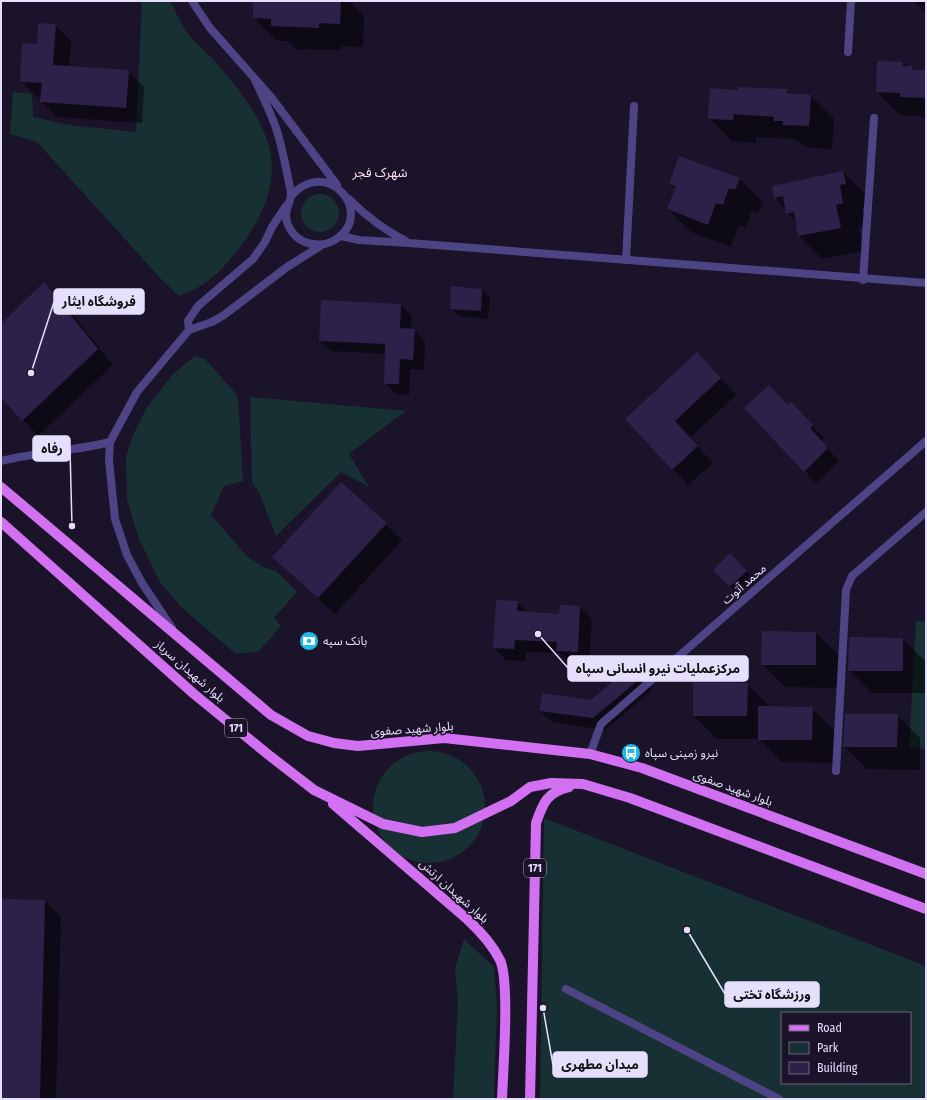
<svg xmlns="http://www.w3.org/2000/svg" width="927" height="1100" font-family="'Fira Sans Condensed','Noto Sans Arabic',sans-serif">
	<style>
		.green { fill: #173033; fill-rule: evenodd }
		.shadow { fill: #0007 }
		.building { fill: #2e2149 }
		.lines { fill: none; stroke-linecap: round; stroke-linejoin: round }
		.minor { stroke: #4e4384; stroke-width: 8 }
		.tertiary { stroke: #4e4384; stroke-width: 8 }
		.primary { stroke: #d270f2; stroke-width: 10 }
		.labels { text-anchor: middle; stroke-width: 3.5; stroke-linejoin: round; paint-order: stroke }
		.shield { fill: #1a1329; stroke: #a9a2bd; stroke-width: 1 }
		.shield-label { font-size: 11px; font-weight: bold; fill: #e6dffc }
		.street-label { font-size: 12px; fill: #e6dffc; stroke: #1a1329 }
		.poi-label { font-size: 12px; fill: #e6dffc; stroke: #1a1329; text-anchor: start }
		.neighbourhood-label { font-size: 13px; fill: #fce1ef; stroke: #1a1329 }
		.leader { fill: none; stroke: #e6dffc; stroke-width: 1.5 }
		.callout-dot { fill: #e6dffc; stroke: #1a1329; stroke-width: 1.5 }
		.callout { fill: #e6dffc; stroke: #e6dffc; stroke-width: 1.5 }
		.callout-label { font-size: 13px; text-anchor: middle; font-weight: bold; fill: #111 }
	</style>
	<rect width="100%" height="100%" fill="#1a1329"/>
	<!-- green -->
	<path class="green" d="M142,1H170C175,11 180,21 186,31C193,41 204,50 213,59C263,117 297,162 248,236C231,261 209,287 179,296L161,279L37,142L10,134L13,92L32,94L33,117L69,125L136,132Z
		M301 213a19 19 0 1 1 38 0a19 19 0 1 1-38 0Z
		M195,356L205,359L238,396L243,481L224,486L211,515L247,556L263,567L276,571L297,592L274,618L281,626L259,651L236,654L181,607L160,582L139,539L127,500L126,457L133,435L147,407L173,374Z
		M250,397L406,411L349,454L369,487L341,472L276,536L259,492L252,483Z
		M916,621H926V749L909,748Z
		M373 807a56 56 0 1 1 112 0a56 56 0 1 1-112 0Z
		M544,818L926,966V1099H540ZM782,1013H910V1083H782Z
		M464,939L494,967L497,1005L494,1099H453L458,1002L455,969Z"/>
	<!-- shadow -->
	<path class="shadow" d="M254,1H349L364,16L363,47L342,46L341,50L295,49L288,41H277L254,18Z
		M914,1H926V13Z
		M55,25L71,41L69,67L128,71L144,87L142,123L57,117L41,101L42,98L37,97L21,81L37,45Z
		M903,63L916,71H926V120L920,116L900,115L877,92Z
		M787,90L791,95L811,96L834,119L832,149L807,147L794,139L756,137V143L732,141L709,118L739,91Z
		M843,172L866,195L868,207L862,208L866,226L859,227L863,251L822,259L799,236L797,223L775,197Z
		M740,179L763,202L758,213L752,210L746,228L739,225L731,247L691,232L668,209L676,190L670,184Z
		M44,284L60,299L113,365L38,436L1,395V325Z
		M452,288L482,290L490,298L488,319L459,316L451,309Z
		M401,305L412,316L411,330H414L425,341L424,370L410,369L409,395L396,394L385,383L386,354L331,351L320,341Z
		M713,369L736,395L690,438L713,463L688,485L626,419Z
		M791,404L824,438L821,441L839,461L816,483L805,471L788,406Z
		M342,483L402,540L335,614L289,572Z
		M738,562L754,579L738,594L714,570Z
		M517,602L528,613L560,615L580,607L592,619L589,664L569,663L560,653L526,652V661L506,660L494,648Z
		M816,633L839,656L838,688L785,687L762,664Z
		M903,639L926,662L925,693H872L849,670Z
		M631,667L652,690L605,730L552,722L540,711L592,701Z
		M747,684L771,708H812L835,731V763L782,762L758,739H717L694,716Z
		M897,715L920,738V770L867,769L844,746Z
		M1,900L45,901L61,917L56,1099H1Z"/>
	<!-- building -->
	<path class="building" d="M253,1H341L340,24L319,23V28L271,26V19L253,18Z
		M38,23L56,24L53,65L129,70L126,108L40,102L42,83L20,82L22,43L37,44Z
		M877,61L903,62V66H912V70H926V98L900,97V93L876,92Z
		M738,87L788,89L787,93L811,95L809,126L783,125V121H774V117L734,114L733,120L708,119L710,88L738,90Z
		M679,156L740,178L735,190L729,188L723,205L716,203L708,225L667,209L676,186L669,184Z
		M843,171L846,184L840,185L843,203L836,205L841,228L798,236L794,212L786,214L783,196L774,198L772,186Z
		M44,282L98,349L22,421L1,397V324Z
		M451,286L482,289L481,311L450,309Z
		M321,300L401,304L400,328L415,329L413,360L400,359L399,384H384L385,344L319,341Z
		M697,352L721,378L675,421L698,446L672,470L625,419Z
		M769,385L788,405L791,402L813,425L810,428L828,448L804,472L744,408Z
		M341,482L387,523L318,598L272,557Z
		M730,553L747,571L729,587L713,570Z
		M496,600L518,601L517,611L559,614L560,605L580,606L578,652L556,651L557,642L515,640L514,649L493,648Z
		M762,631L816,632V665H761Z
		M849,637L903,638V671H848Z
		M631,666L641,678L593,718L539,711L542,693L591,700Z
		M693,682L748,683L747,716H693Z
		M758,706L813,707L812,740H758Z
		M845,714H898L897,747H843Z
		M1,899L45,900L40,1099H1Z"/>
	<g class="lines">
		<!-- minor -->
		<path class="minor" d="M848,52L851,1
			M626,260L634,106
			M863,280L874,118
			M836,771L846,590L852,576L926,512
			M566,989L779,1099"/>
		<!-- tertiary -->
		<path class="tertiary" d="M192,1L210,28L271,97L337,185
			M254,78C262,95 271,113 277,131C283,151 287,172 291,193C292,202 282,210 288,225C297,246 323,250 339,237C373,211 327,156 291,196
			M349,199C366,216 384,230 406,241
			M341,236L359,240L409,243L926,283
			M189,330L188,321L198,306L253,259L265,242L272,227L286,206
			M1,461C37,452 74,451 110,442
			M172,628L142,583L127,555L115,519L109,460L110,442L137,392L189,330L212,322L224,315L287,267L322,245
			M590,754L601,724L926,441"/>
		<!-- primary -->
		<path class="primary" d="M1,487L271,715L308,736L334,743L358,746L444,738L590,754L642,768L926,874
			M1,522L194,694L270,756L314,790L383,824L422,832L455,828L511,801L530,787L551,783L583,784L630,798L926,909
			M333,804L467,919C480,931 492,944 500,960C510,981 503,1071 502,1099
			M530,1099L536,823C543,803 547,792 569,787"/>
	</g>
	<!-- icons -->
	<defs>
		<g id="bank-disc" transform="scale(1)"><circle r="9.5" fill="#1dbbea" stroke="#1a1329"/><path d="M-6-4H6V4H-6ZM0-2.3a2.3 2.3 0 1 0 0 4.6a2.3 2.3 0 1 0 0-4.6Z" fill="#fff"/></g>
		<g id="bus-disc" transform="scale(1)"><circle r="9.5" fill="#1dbbea" stroke="#1a1329"/><path d="M-5-6H5V4H4V6H2V4H-2V6H-4V4H-5ZM-3.5-4V0h7V-4ZM-3.5 1.2v1.5H-2V1.2ZM2 1.2v1.5H3.5V1.2Z" fill="#fff"/></g>
	</defs>
	<g fill-rule="evenodd">
		<use href="#bank-disc" x="309" y="641"/>
		<use href="#bus-disc" x="631" y="753"/>
	</g>
	<g class="labels">
		<!-- shield labels -->
		<g class="shield">
			<rect x="225" y="719" width="22" height="18" rx="3"/>
			<rect x="524" y="859" width="22" height="18" rx="3"/>
		</g>
		<g class="shield-label">
			<text x="236" y="732">171</text>
			<text x="535" y="872">171</text>
		</g>
		<!-- street labels -->
		<g class="street-label">
			<text transform="translate(744 584) rotate(-41)" y="4">محمد آتوت</text>
			<text transform="translate(190 671) rotate(41)" y="4">بلوار شهیدان سرباز</text>
			<text transform="translate(412 729) rotate(-4)" y="4">بلوار شهید صفوی</text>
			<text transform="translate(733 788) rotate(20)" y="4">بلوار شهید صفوی</text>
			<text transform="translate(454 891) rotate(42)" y="4">بلوار شهیدان ارتش</text>
		</g>
		<!-- poi labels -->
		<g class="poi-label">
			<text x="323" y="645">بانک سپه</text>
			<text x="645" y="757">نیرو زمینی سپاه</text>
		</g>
		<!-- neighbourhood labels -->
		<g class="neighbourhood-label">
			<text x="380" y="177">شهرک فجر</text>
		</g>
	</g>
	<!-- callouts -->
	<path class="leader" d="M31 373L54 302M72 526L70 449M538 634L568 668M687 930L725 994M543 1008L553 1065"/>
	<g class="callout-dot">
		<circle cx="31" cy="373" r="4"/>
		<circle cx="72" cy="526" r="4"/>
		<circle cx="538" cy="634" r="4"/>
		<circle cx="687" cy="930" r="4"/>
		<circle cx="543" cy="1008" r="4"/>
	</g>
	<g class="callout">
		<rect x="54" y="289" width="90" height="25" rx="4"/>
		<rect x="33" y="436" width="37" height="25" rx="4"/>
		<rect x="568" y="656" width="180" height="25" rx="4"/>
		<rect x="725" y="982" width="94" height="25" rx="4"/>
		<rect x="553" y="1052" width="94" height="25" rx="4"/>
	</g>
	<g class="callout-label">
		<text x="99" y="306">فروشگاه ایثار</text>
		<text x="52" y="453">رفاه</text>
		<text x="658" y="673">مرکزعملیات نیرو انسانی سپاه</text>
		<text x="772" y="999">ورزشگاه تختی</text>
		<text x="600" y="1069">میدان مطهری</text>
	</g>
	<!-- border -->
	<rect width="927" height="1100" fill="none" stroke="#e6dffc" stroke-width="4"/>
	<!-- legend -->
	<rect x="781" y="1012" width="130" height="72" fill="#1a1329" stroke="#6c657d"/>
	<rect x="789" y="1025" width="20" height="6" fill="#d270f2" stroke="#6c657d"/>
	<text x="817" y="1032" font-size="12" fill="#e6dffc">Road</text>
	<rect x="789" y="1042" width="20" height="12" fill="#173033" stroke="#6c657d"/>
	<text x="817" y="1052" font-size="12" fill="#e6dffc">Park</text>
	<rect x="789" y="1062" width="20" height="12" fill="#2e2149" stroke="#6c657d"/>
	<text x="817" y="1072" font-size="12" fill="#e6dffc">Building</text>
</svg>
